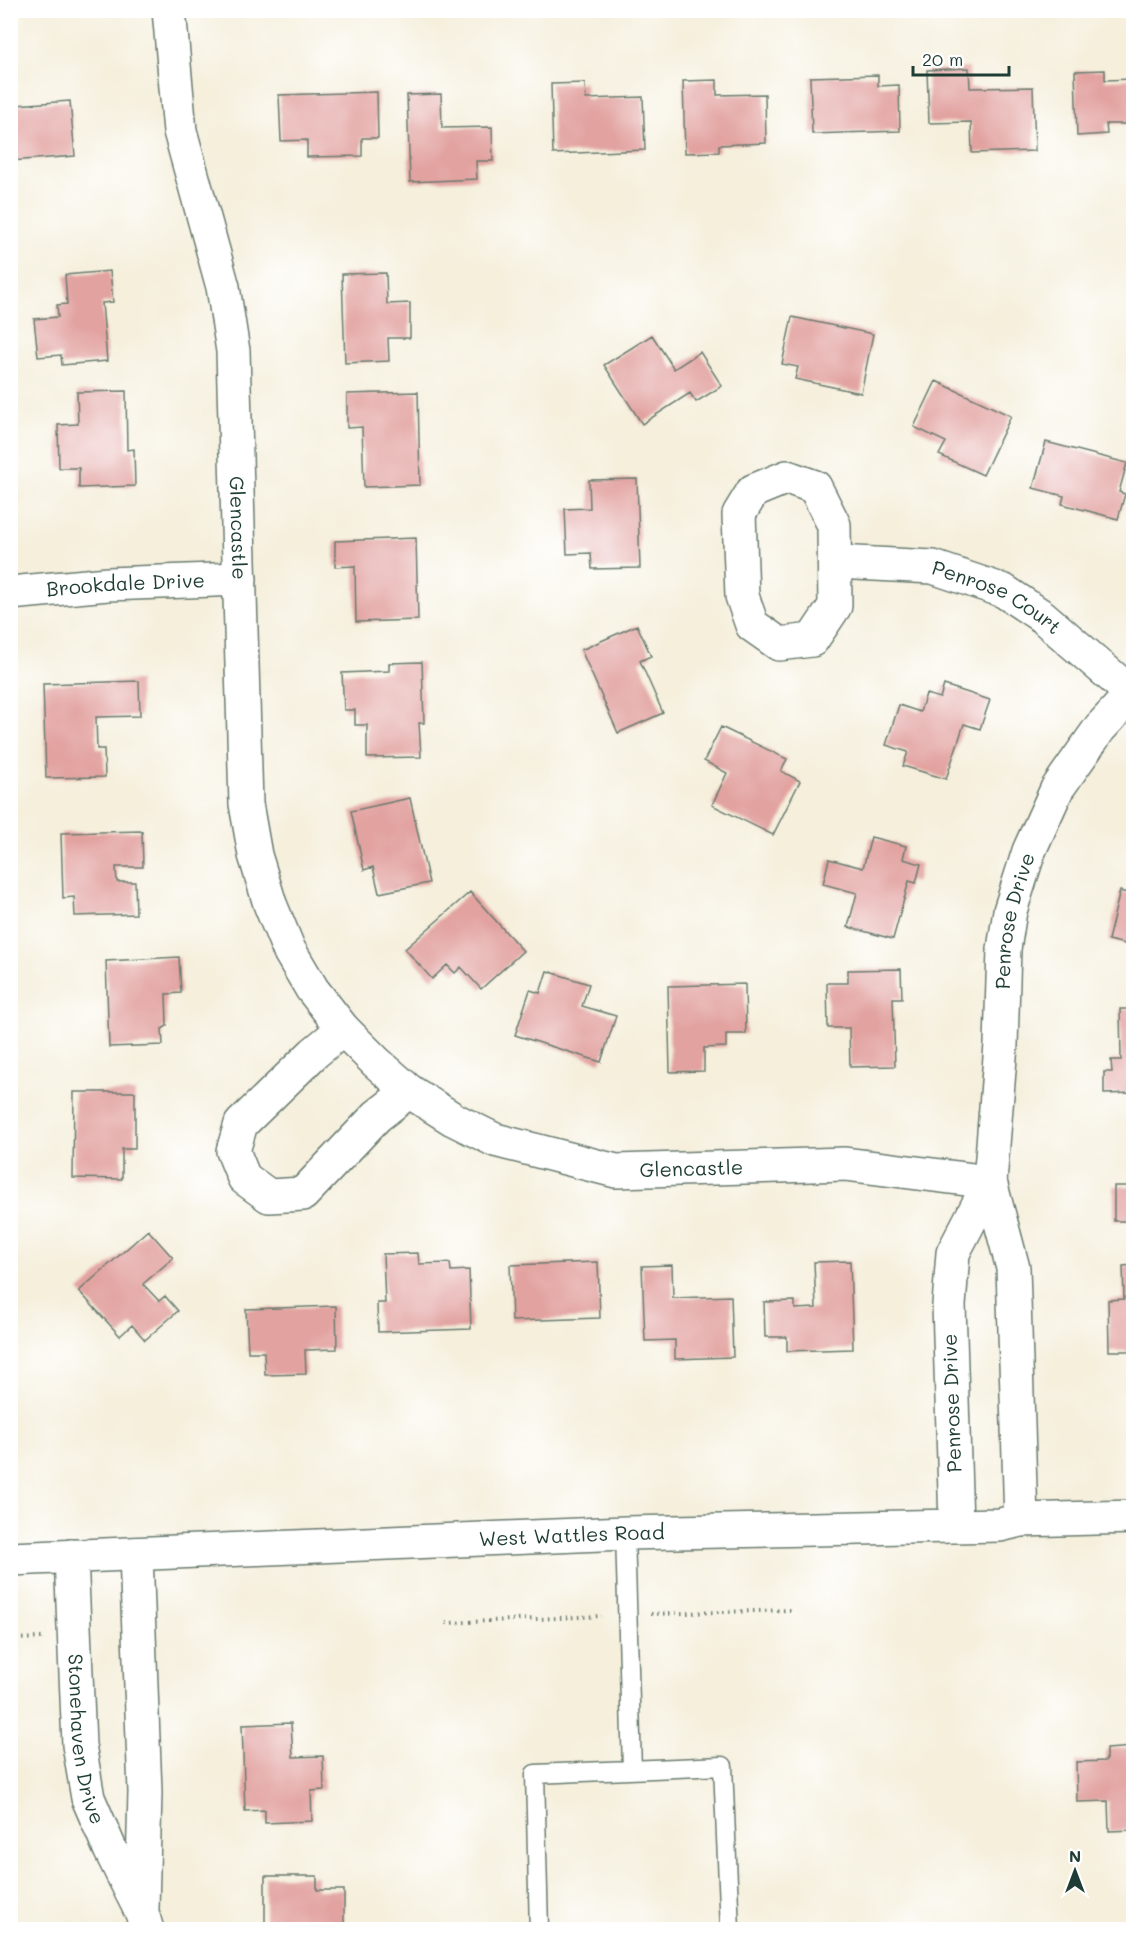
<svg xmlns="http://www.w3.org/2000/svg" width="1144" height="1940" font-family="Mali,sans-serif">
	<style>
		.building { fill: #e2a3a0 }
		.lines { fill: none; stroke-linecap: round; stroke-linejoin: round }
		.service-casing { stroke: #6a7b6f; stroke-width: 21 }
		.minor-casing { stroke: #6a7b6f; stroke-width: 36 }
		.tertiary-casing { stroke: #6a7b6f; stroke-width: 36 }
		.path { stroke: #6a7b6f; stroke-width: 4; stroke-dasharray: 1.5 4.5; stroke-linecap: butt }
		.service { stroke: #fff; stroke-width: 18 }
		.minor { stroke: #fff; stroke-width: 33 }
		.tertiary { stroke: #fff; stroke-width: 33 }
		.labels { text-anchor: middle; stroke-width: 4.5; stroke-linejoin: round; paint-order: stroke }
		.street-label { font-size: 20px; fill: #1f3d34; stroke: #fff }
	</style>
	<rect width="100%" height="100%" fill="#fff"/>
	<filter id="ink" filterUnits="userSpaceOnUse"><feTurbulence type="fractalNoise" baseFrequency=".0167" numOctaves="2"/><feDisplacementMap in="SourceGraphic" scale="12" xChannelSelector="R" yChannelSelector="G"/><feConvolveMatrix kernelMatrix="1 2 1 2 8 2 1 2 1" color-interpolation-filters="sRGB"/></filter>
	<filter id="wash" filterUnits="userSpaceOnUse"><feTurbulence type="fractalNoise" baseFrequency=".008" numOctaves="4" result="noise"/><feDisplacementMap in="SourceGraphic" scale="24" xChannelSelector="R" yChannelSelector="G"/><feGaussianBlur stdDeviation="1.35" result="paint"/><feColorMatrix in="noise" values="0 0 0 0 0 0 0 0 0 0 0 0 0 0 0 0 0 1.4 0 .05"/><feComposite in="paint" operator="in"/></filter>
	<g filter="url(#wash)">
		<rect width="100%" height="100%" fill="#f5efdc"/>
		<g id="blocks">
			<!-- building -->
			<path class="building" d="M969,68L970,88L1033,87L1035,151L972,153L971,122L929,123L927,70Z
				M1105,70V80L1134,79V124H1106L1107,134L1077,136L1075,71Z
				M878,75V86L899,85L900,131L812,134L810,77Z
				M717,80V95L765,94L766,143L719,145V152L685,153L683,81Z
				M585,83L586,99L643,97L645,150L553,154L551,84Z
				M377,92L378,138H362V156L307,157V140L281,141L279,95Z
				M441,94L442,128L492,127L493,161H476L477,179L410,182L407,95Z
				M70,101L75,156L10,161V115H17L16,105Z
				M110,271L113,302L102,303L107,361L62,365L61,355L38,357L34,319L58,317L57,305L67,304L65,275Z
				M386,273L387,304L410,303V338H388L389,361L345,363L342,274Z
				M792,317L873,334L861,393L795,379L798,367L782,364Z
				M652,335L674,369L700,352L722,386L696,402L690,393L642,424L604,365Z
				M936,381L1011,416L983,475L939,455L946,442L914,427Z
				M126,391L127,450L134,449L135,486L79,488V468H59L58,425L78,424L77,392Z
				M418,392L420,485L364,487L362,427L347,428V394Z
				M1046,442L1127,463L1119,492L1125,494L1118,519L1062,504L1064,496L1033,488Z
				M637,479L640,568L592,569L591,553L567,554L565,509L590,508L589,480Z
				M416,538L418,620L356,622L355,566L335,567V541Z
				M637,625L651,656L640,661L663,713L618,733L581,650Z
				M422,662L424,723H419L421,757L367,758V725H355V710H344L342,673L389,671V663Z
				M139,681L140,716L96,717L97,749H104L105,777L46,778L43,684Z
				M944,685L990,700L980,729L964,724L946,779L903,766L908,752L886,745L899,705L920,712L926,694L940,698Z
				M721,727L787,759L781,771L800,781L773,835L712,805L727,773L704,761Z
				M410,798L429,883L379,893L373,867L364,870L351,811Z
				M142,831L143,867H116L117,882H135L136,914L75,916L74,897L63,898L61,833Z
				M871,837L906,846L903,859L921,864L916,883L909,881L893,939L848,927L857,893L823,884L829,859L863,868Z
				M1120,891L1134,895V946L1108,940Z
				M470,892L523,951L481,989L461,967L455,973L447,965L432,979L405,949Z
				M179,957L181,993L166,994L167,1026L162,1029L163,1045L109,1047L106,961Z
				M901,969L902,998H893L895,1066L850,1067L849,1028H828L827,983H848V970Z
				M547,971L589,984L582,1006L616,1016L601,1062L515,1035L530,990L540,993Z
				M745,984L746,1034H726V1047L704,1048V1071L670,1072L668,986Z
				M1120,1009H1134V1093L1104,1094V1072H1112L1111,1060H1121Z
				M74,1092H135V1149H122V1179L73,1178Z
				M1114,1186H1134V1221H1114Z
				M148,1230L173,1258L143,1284L159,1301L165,1296L178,1311L145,1340L132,1325L120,1336L79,1291Z
				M418,1253L419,1264L450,1263L451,1271L469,1270L471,1329L378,1332L377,1303H385L383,1254Z
				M850,1261L853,1349L787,1351V1337H765L764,1302L795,1301V1309L816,1308L814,1262Z
				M598,1262L600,1318L512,1321L510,1265Z
				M672,1265L673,1298L731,1296L733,1357L675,1359V1340L645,1341L642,1266Z
				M1134,1265V1351H1109L1108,1300L1124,1299L1123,1266Z
				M336,1306L337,1349L305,1350L306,1374L265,1375L264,1352H248L246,1309Z
				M291,1723L293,1757L323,1756L324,1790L311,1791L312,1821L265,1823V1810L245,1811L242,1725Z
				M1134,1747V1830L1109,1831L1108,1801L1077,1802L1076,1762L1106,1761V1749Z
				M265,1876H317V1890H344V1930H265Z"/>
		</g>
	</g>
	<g filter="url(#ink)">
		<use href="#blocks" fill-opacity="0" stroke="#6a7b6f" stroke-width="1.5"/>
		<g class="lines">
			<!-- service casing -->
			<g class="service-casing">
				<path id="service" d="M625,1533L632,1770
					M539,1930L535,1774L723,1766L730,1930"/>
			</g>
			<!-- minor casing -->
			<g class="minor-casing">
				<g id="minor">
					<path id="s1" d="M169,10L180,131L223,287L233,351L246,804L255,855L270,904L289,950L312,989L343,1029L376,1062L409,1091L453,1119L495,1140L616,1171L845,1164L990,1182"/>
					<path d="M787,477L815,487L834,525L835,606L812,640L779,644L752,625L742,596L739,514L753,491Z"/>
					<path id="s2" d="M836,562L933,567L1004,591L1043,617L1131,693"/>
					<path id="s3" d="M10,593L108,584L240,579"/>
					<path d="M343,1029L314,1053L241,1124L233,1151L244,1178L269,1196L303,1194L377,1116L409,1091"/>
					<path id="s4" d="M1021,1520L1013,1268L990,1182L1001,1045L1004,949L1010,911L1029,851L1057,789L1100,728L1134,691"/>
					<path d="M956,1524L949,1305L953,1253L990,1182"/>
					<path d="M136,1554L145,1792L142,1908"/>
					<path id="s5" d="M71,1556L79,1745L88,1798L110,1849L142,1913L147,1930"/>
				</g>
			</g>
			<!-- tertiary casing -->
			<g class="tertiary-casing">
				<g id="tertiary">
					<path id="s6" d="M10,1559L625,1533L1000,1525L1021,1520L1134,1517"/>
				</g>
			</g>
			<!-- path -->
			<path class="path" d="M651,1614L791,1610
				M446,1623L602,1616
				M10,1639L43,1638"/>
			<!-- service -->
			<use href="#service" class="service"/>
			<!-- minor -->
			<use href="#minor" class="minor"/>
			<!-- tertiary -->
			<use href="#tertiary" class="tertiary"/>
		</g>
	</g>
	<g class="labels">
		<!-- street labels -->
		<g class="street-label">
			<text dy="7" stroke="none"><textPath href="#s1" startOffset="525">Glencastle</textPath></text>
			<text dy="7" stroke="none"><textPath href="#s3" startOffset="116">Brookdale Drive</textPath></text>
			<text dy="7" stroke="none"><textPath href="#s2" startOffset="168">Penrose Court</textPath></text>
			<text dy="7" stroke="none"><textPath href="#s4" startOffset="604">Penrose Drive</textPath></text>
			<text dy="7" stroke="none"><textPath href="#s1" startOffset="1440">Glencastle</textPath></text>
			<text transform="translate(952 1403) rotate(-92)" y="7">Penrose Drive</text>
			<text dy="7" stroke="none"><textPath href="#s6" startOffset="562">West Wattles Road</textPath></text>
			<text dy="7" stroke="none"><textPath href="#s5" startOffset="184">Stonehaven Drive</textPath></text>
		</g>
	</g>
	<!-- margin -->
	<rect width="1144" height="1940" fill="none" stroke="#fff" stroke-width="36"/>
	<!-- north arrow -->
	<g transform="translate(1075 1871)" stroke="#ffffff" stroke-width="4.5" paint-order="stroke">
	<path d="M0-4.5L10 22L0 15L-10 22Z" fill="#1f3d34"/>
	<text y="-9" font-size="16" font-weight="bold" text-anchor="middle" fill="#1f3d34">N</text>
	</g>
	<!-- scale -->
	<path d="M913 66v9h96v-9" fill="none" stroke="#1f3d34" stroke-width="3"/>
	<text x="922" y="66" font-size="18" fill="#1f3d34" stroke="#ffffff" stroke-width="4.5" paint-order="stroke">20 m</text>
</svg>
